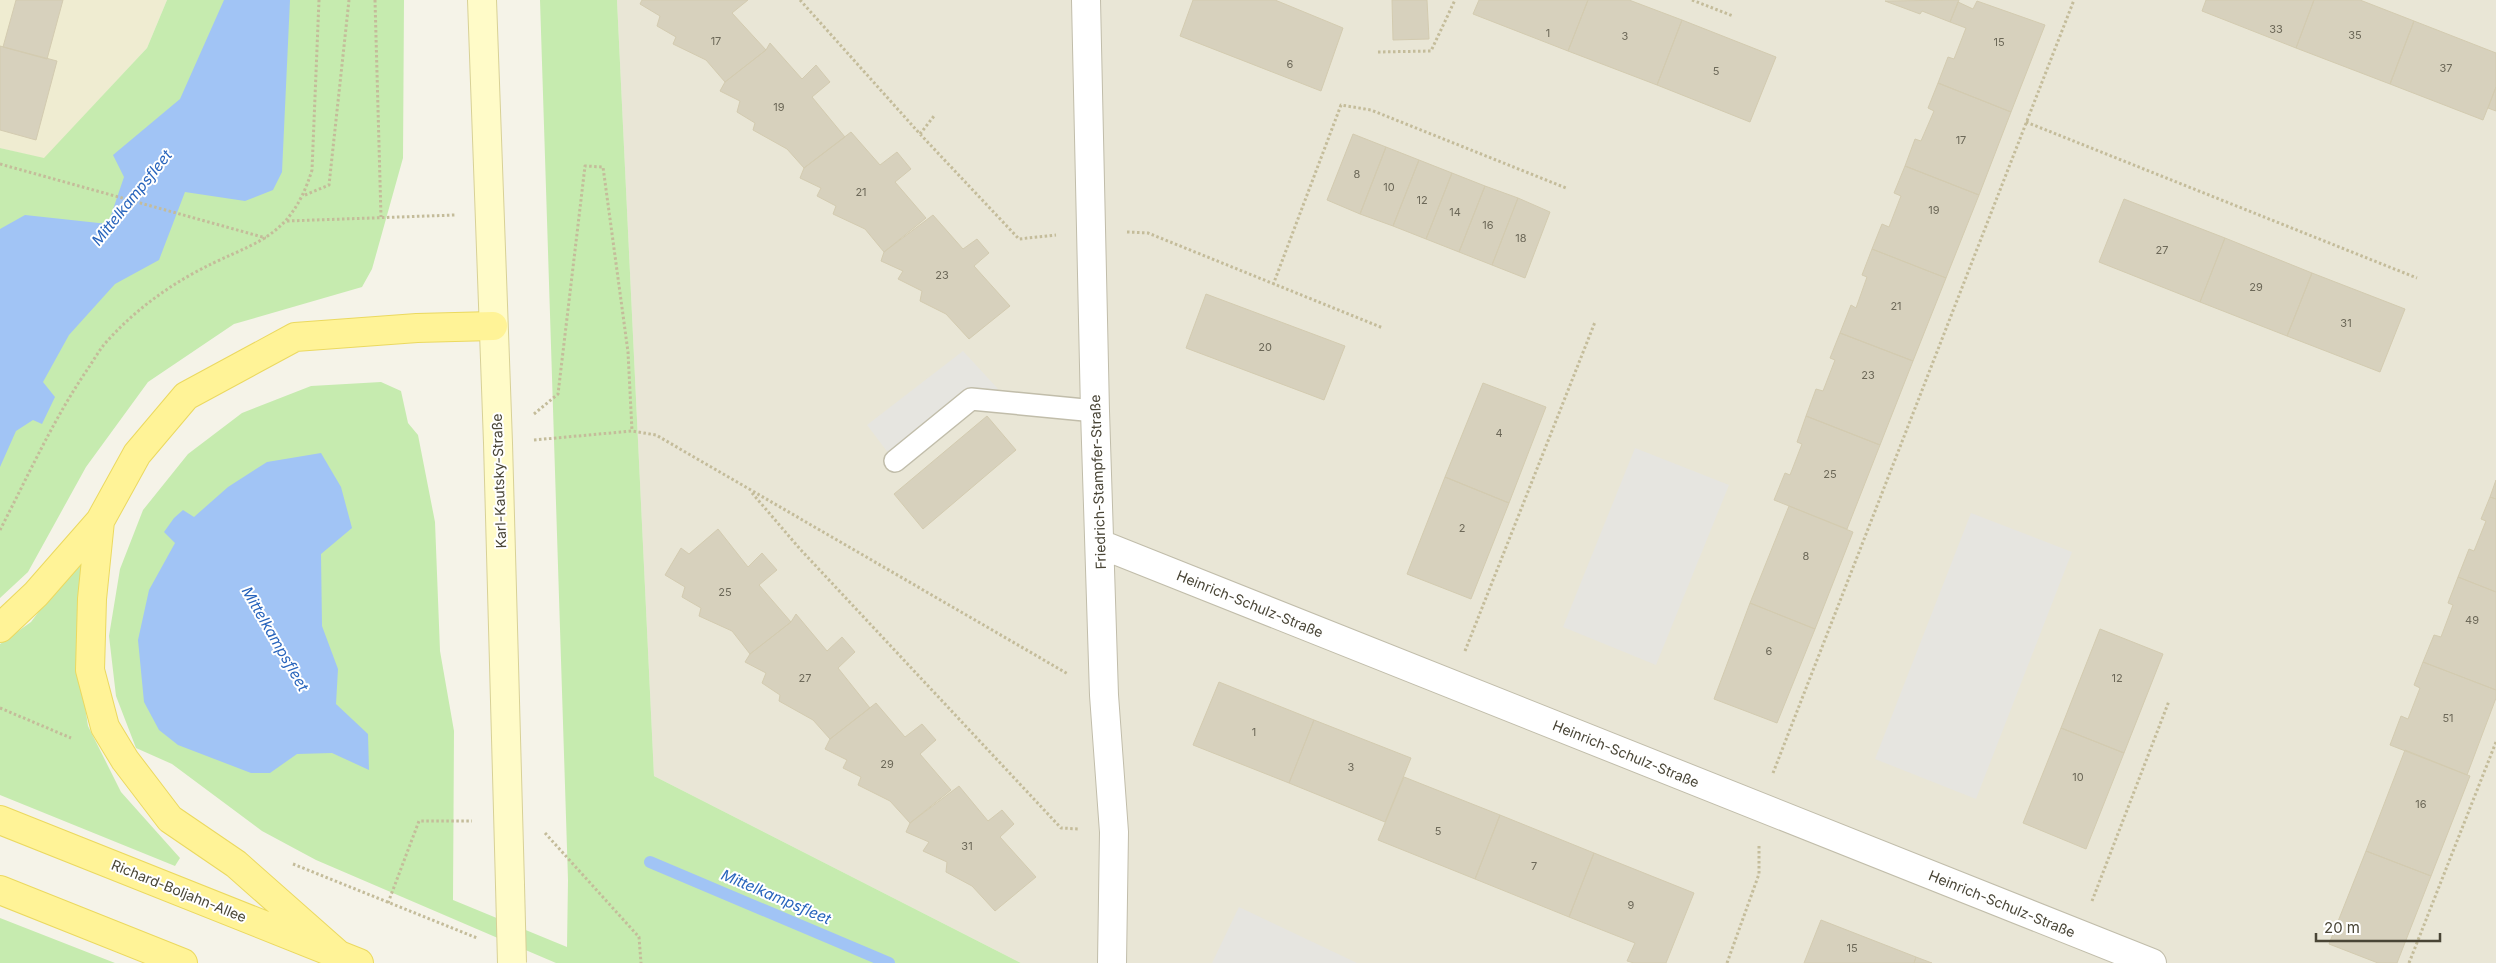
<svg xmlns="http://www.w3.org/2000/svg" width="2496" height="963" font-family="Inter,sans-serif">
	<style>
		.residential { fill: #e9e6d6 }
		.education { fill: #efecd1 }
		.green { fill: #c6ebaf }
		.parking { fill: #e6e5e0 }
		.water { fill: #a1c4f5 }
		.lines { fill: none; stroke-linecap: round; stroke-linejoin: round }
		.stream { stroke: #a1c4f5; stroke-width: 12 }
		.building { fill: #d7d1bd; stroke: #d3cbb0 }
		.lane-casing { stroke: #c1bdaa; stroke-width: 24 }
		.street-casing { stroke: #c1bdaa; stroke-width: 30 }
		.secondary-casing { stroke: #d8d196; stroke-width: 30 }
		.primary-casing { stroke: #ebd960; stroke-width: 30 }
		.path { stroke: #c4bc9a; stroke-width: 3; stroke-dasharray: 2.5 2.5; stroke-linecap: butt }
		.lane { stroke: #fff; stroke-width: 21 }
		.street { stroke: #fff; stroke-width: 28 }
		.secondary { stroke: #fffbc8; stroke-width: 28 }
		.primary { stroke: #fff397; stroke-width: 28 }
		.secondary-bridge-casing { stroke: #d8d196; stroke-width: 30; stroke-linecap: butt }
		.secondary-bridge { stroke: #fffbc8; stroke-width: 28 }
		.labels { text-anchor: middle; stroke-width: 4; stroke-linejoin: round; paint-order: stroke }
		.number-label { font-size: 11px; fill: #6c6858 }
		.street-label { font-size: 14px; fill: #494536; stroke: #fff }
		.water-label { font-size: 15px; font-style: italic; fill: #2864bc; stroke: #fff }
	</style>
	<rect width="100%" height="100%" fill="#f5f3e8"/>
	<!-- residential -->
	<path class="residential" d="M617,0H2496V963H1021L654,776Z"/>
	<!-- education -->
	<path class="education" d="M0,0H167L147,48L44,159L0,148Z"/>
	<!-- green -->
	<path class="green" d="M167,0H404L403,158L372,269L362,287L234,324L148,382L86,467L28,572L0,598V148L44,158L147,48Z
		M540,0H617L654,776L1021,963H556L316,860L262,831L172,764L136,748L116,696L109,636L120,569L143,510L188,454L242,413L311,386L381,382L401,391L408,423L418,435L435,522L440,651L454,731L453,900L567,947L568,880Z
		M78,559L87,562L78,661L88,726L121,792L180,858L175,866L0,795V644L31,622Z
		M0,918L115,963H0Z"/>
	<!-- parking -->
	<path class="parking" d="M963,351L998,389L902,471L867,425Z
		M1635,448L1729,485L1656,665L1563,627Z
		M1971,513L2072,552L1976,799L1875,759Z
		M1239,907L1357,963H1212Z"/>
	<!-- water -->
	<path class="water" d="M224,0H290L282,172L273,190L245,201L185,192L159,260L115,284L69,335L43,382L55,397L42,424L33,420L16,431L0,467V229L25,215L108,224L124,177L113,155L180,99Z
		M321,453L341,487L352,528L321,554L322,626L338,669L336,704L368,734L369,770L332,753L297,754L270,773H251L178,745L159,730L144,702L138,640L149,590L175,543L164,532L174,518L183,510L194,517L228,487L267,462Z"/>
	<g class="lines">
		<!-- stream -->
		<path class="stream" d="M650,862L889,963"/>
	</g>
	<!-- building -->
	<path class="building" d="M16,0H63L47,59L3,47Z
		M642,0H748L732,13L766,50L725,82L706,60L673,44L676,37L657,26L660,16L640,4Z
		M1193,0H1275L1343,28L1321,91L1180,36Z
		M1392,0H1427L1429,39L1393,40Z
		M1479,0H1588L1568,51L1473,14Z
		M1588,0H1629L1682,20L1657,85L1568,51Z
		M1959,0L1950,22L1922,11L1920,14L1885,1Z
		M2206,0H2314L2296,48L2202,11Z
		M2314,0H2360L2414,21L2390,84L2296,48Z
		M1977,1L2045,25L2011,112L1938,83L1948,57L1954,59L1966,28L1950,22L1958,2L1973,9Z
		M1682,20L1776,57L1750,122L1657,85Z
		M2414,21L2496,53V87L2483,120L2390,84Z
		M770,43L802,79L816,65L830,82L812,97L845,137L804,168L787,149L753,130L755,123L737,112L740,101L720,91L725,82L766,50Z
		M0,46L57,61L36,140L0,130Z
		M1938,83L2011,112L1979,195L1905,166L1915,139L1921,141L1934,111L1928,108Z
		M2496,87V111L2488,108Z
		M851,132L880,165L897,152L911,169L895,182L926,218L884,252L865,229L833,214L836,206L817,196L821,188L800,178L804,168Z
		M1353,134L1386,147L1360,214L1327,200Z
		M1386,147L1419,160L1393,226L1360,214Z
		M1419,160L1452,173L1426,239L1393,226Z
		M1905,166L1979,195L1946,278L1872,249L1882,224L1889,227L1901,196L1894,193Z
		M1452,173L1485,186L1459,252L1426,239Z
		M1485,186L1518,198L1492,265L1459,252Z
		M1518,198L1550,212L1525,278L1492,265Z
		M2124,199L2225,238L2200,302L2099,262Z
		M933,215L963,249L977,239L989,253L974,266L1010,306L969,339L946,314L920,301L922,291L898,279L903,271L881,261L884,252Z
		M2225,238L2312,273L2287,336L2200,302Z
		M1872,249L1946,278L1913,361L1840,333L1851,305L1856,308L1867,277L1862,275Z
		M2312,273L2405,309L2380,372L2287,336Z
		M1206,294L1345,346L1324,400L1186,348Z
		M1840,333L1913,361L1880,445L1806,416L1816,389L1823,391L1835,360L1830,358Z
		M1483,383L1546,407L1509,503L1445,477Z
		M987,416L1016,450L923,529L894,494Z
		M1806,416L1880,445L1847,529L1774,500L1785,473L1790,475L1802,444L1797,442Z
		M1445,477L1509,503L1471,599L1407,574Z
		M2496,480V499L2490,497Z
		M2490,497L2496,499V592L2458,577L2469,549L2474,551L2486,521L2481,519Z
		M1789,506L1853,532L1815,629L1750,603Z
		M718,529L748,567L762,553L777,570L759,585L791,622L750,654L732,631L699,616L701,608L682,597L685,587L665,575L681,548L689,554Z
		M2458,577L2496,592V690L2423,662L2434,635L2441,637L2453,605L2448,603Z
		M1750,603L1815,629L1777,723L1714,699Z
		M796,614L827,651L842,637L855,652L838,668L870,708L830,739L813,720L779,701L780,695L762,683L766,673L745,662L750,654L791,622Z
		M2100,629L2163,654L2124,753L2061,728Z
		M2423,662L2496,690V698L2467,775L2390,745L2401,716L2408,719L2420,688L2414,685Z
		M1219,682L1314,720L1289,783L1193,745Z
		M876,703L905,737L922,724L936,740L920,754L951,790L910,823L890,801L858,785L861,777L843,768L847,760L825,749L830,739Z
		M1314,720L1411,758L1385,822L1289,783Z
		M2061,728L2124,753L2086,849L2023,823Z
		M2405,750L2470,776L2431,876L2366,851Z
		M1404,777L1500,815L1475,879L1378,840Z
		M959,786L988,821L1002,810L1014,824L1000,837L1036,877L995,911L972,886L946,872L947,862L923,851L929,842L906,832L910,823Z
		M1500,815L1594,853L1569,917L1475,879Z
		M2366,851L2431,876L2397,963H2378L2329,944Z
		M1594,853L1694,893L1666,963H1634L1627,961L1635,943L1569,917Z
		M1821,920L1916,957L1914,963H1804Z
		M1916,957L1932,963H1914Z"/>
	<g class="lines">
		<!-- lane casing -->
		<g class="lane-casing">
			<path id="lane" d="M895,461L971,399L1095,411"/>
		</g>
		<!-- street casing -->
		<g class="street-casing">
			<path id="street" d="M1086,0L1095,411L1104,695L1114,832L1112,963
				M1100,544L2152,963"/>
		</g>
		<!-- secondary casing -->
		<g class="secondary-casing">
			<path id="secondary" d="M482,0L498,443L510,885"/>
		</g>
		<!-- primary casing -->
		<g class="primary-casing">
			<path id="primary" d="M100,521L92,599L90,670L105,727L125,760L170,819L236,864L340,956
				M0,628L36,594L100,521L137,454L186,396L295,337L417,328L493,326
				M0,820L359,963
				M0,890L183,963"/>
		</g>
		<!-- path -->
		<path class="path" d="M375,0L381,217
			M800,0L920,134L1019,239L1056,235
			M1692,0L1733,16
			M1378,52L1431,51L1455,0
			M2026,122L2417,278
			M920,134L934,116
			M0,164L266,238
			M305,195L329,185L349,0
			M287,221L455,215
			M1127,232L1148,233L1383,328
			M1273,285L1341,105L1371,110L1566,188
			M534,414L558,394L585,166L603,167L628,352L632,431
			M534,440L632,431L656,435L1068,674
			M752,493L800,549L1061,828L1079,829
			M0,530C28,476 53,420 87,370C94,360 100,348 109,339C133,313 160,292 192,274C251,241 289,244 312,170L319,0
			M1465,651L1595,322
			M0,708L71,738
			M1773,773L2074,0
			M545,833L639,937L641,963
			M293,864L477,938
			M2092,901L2169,701
			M388,903L419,821H472
			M1727,963L1759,874V844
			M2409,963L2496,742"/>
		<!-- lane -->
		<use href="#lane" class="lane"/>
		<!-- street -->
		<use href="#street" class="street"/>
		<!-- secondary -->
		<use href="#secondary" class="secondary"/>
		<!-- primary -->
		<use href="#primary" class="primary"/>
		<!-- secondary-bridge casing -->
		<g class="secondary-bridge-casing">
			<path id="secondary-bridge" d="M510,885L512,963"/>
		</g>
		<!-- secondary-bridge -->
		<use href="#secondary-bridge" class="secondary-bridge"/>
	</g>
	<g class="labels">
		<!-- number labels -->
		<g class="number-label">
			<text x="2276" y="33">33</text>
			<text x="1548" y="37">1</text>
			<text x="2355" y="39">35</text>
			<text x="1625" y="40">3</text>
			<text x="716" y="45">17</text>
			<text x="1999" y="46">15</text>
			<text x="1290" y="68">6</text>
			<text x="2446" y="72">37</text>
			<text x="1716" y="75">5</text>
			<text x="779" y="111">19</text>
			<text x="1961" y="144">17</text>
			<text x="1357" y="178">8</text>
			<text x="1389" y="191">10</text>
			<text x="861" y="196">21</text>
			<text x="1422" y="204">12</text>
			<text x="1934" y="214">19</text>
			<text x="1455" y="216">14</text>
			<text x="1488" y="229">16</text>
			<text x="1521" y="242">18</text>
			<text x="2162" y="254">27</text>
			<text x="942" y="279">23</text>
			<text x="2256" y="291">29</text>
			<text x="1896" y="310">21</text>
			<text x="2346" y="327">31</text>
			<text x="1265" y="351">20</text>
			<text x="1868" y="379">23</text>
			<text x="1499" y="437">4</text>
			<text x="1830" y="478">25</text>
			<text x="1462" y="532">2</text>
			<text x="1806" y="560">8</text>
			<text x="725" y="596">25</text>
			<text x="2472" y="624">49</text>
			<text x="1769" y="655">6</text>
			<text x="805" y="682">27</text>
			<text x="2117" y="682">12</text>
			<text x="2448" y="722">51</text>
			<text x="1254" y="736">1</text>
			<text x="887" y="768">29</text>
			<text x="1351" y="771">3</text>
			<text x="2078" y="781">10</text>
			<text x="2421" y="808">16</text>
			<text x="1438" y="835">5</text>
			<text x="967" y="850">31</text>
			<text x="1534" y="870">7</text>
			<text x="1631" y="909">9</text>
			<text x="1852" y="952">15</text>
		</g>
		<!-- street labels -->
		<g class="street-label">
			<text transform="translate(499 481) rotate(-92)" y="5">Karl-Kautsky-Straße</text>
			<text transform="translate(1098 482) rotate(-92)" y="5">Friedrich-Stampfer-Straße</text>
			<text transform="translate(1250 604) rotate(22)" y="5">Heinrich-Schulz-Straße</text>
			<text transform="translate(1626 754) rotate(22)" y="5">Heinrich-Schulz-Straße</text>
			<text transform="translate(179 891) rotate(22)" y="5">Richard-Boljahn-Allee</text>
			<text transform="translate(2002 904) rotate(22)" y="5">Heinrich-Schulz-Straße</text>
		</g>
		<!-- water labels -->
		<g class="water-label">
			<text transform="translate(132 198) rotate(-51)" y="5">Mittelkampsfleet</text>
			<text transform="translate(275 639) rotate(60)" y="5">Mittelkampsfleet</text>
			<text transform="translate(776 897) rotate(23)" y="5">Mittelkampsfleet</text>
		</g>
	</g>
	<!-- scale -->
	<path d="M2316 933v8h124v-8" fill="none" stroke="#494536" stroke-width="2.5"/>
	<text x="2324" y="933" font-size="15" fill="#494536" stroke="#ffffff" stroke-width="4" paint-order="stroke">20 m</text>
</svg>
